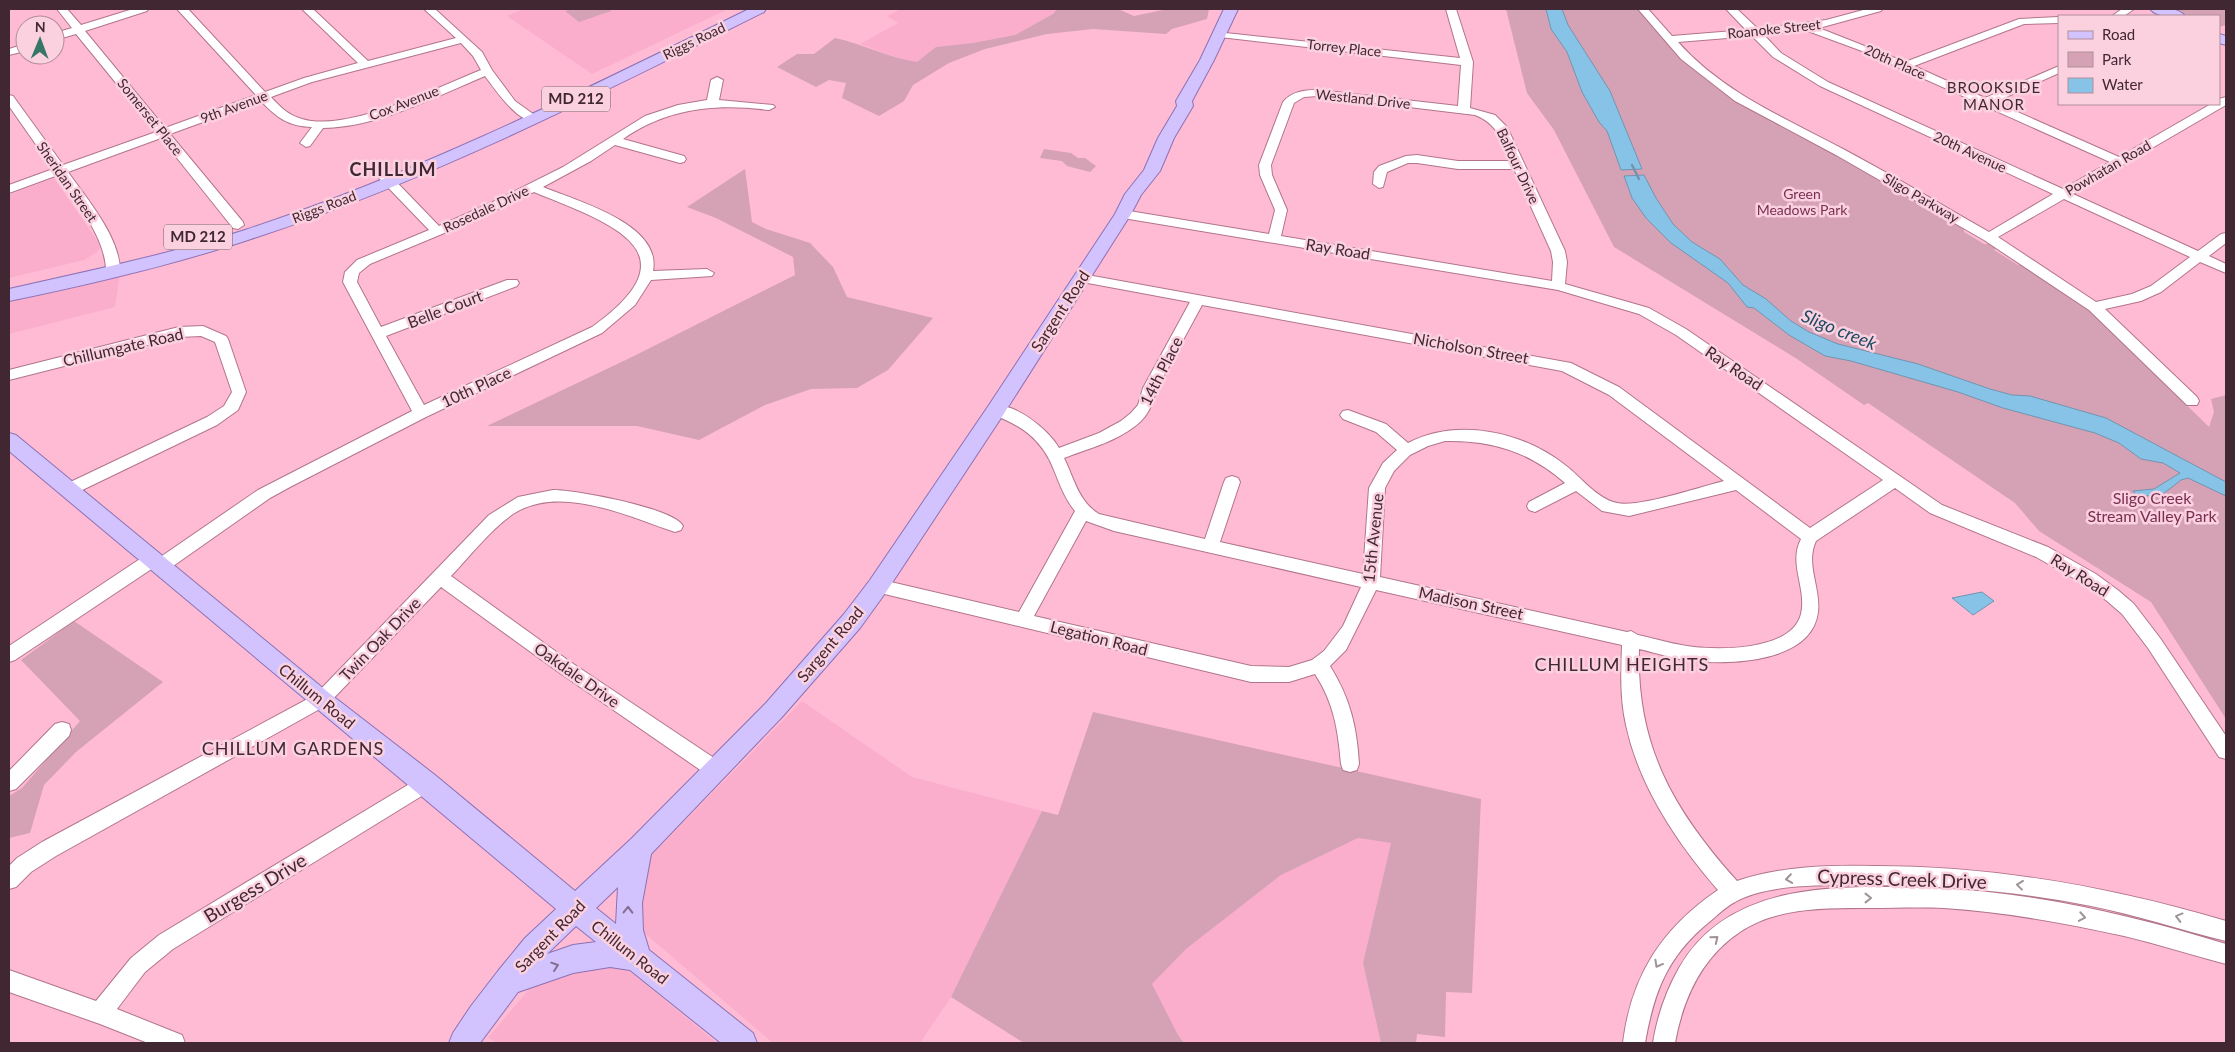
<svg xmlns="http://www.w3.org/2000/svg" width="2235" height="1052" font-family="Lato,sans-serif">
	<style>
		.built { fill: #faaecb }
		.green { fill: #d4a2b4 }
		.water { fill: #87c3e7; stroke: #7294b0 }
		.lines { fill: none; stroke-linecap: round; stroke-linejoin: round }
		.stream { stroke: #7294b0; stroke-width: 2.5 }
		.minor-casing { stroke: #b2748c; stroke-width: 2 }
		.major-casing { stroke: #8c71b5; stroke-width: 2 }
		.minor { fill: #fff; fill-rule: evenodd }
		.major { fill: #d2c2fd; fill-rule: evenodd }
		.oneway { stroke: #a09398 }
		.oneway2 { stroke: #826d8d }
		.labels { text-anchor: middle; stroke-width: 5; stroke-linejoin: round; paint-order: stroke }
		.far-street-label { font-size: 14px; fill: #412731; stroke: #fbd1e0 }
		.far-park-label { font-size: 14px; fill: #792f50; stroke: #fbd1e0 }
		.far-neighbourhood-label { font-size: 15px; letter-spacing: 1px; fill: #412731; stroke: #fbd1e0 }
		.shield { fill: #fbd1e0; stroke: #795a66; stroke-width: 1 }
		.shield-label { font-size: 15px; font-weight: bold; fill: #412731 }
		.street-label { font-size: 16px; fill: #412731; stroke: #fbd1e0 }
		.park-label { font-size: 16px; fill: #792f50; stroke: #fbd1e0 }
		.far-district-label { font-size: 18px; font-weight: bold; letter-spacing: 1px; fill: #412731; stroke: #fbd1e0 }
		.water-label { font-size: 18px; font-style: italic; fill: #1b4b64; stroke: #fbd1e0 }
		.neighbourhood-label { font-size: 18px; letter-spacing: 1px; fill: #412731; stroke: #fbd1e0 }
		.near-street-label { font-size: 19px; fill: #412731; stroke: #fbd1e0 }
	</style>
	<rect width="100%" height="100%" fill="#ffbbd4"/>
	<!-- built -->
	<path class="built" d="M524,9H728L592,74L507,16Z
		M901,9L928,10L1057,9L1053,14L1015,35L973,43L936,47L917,62L900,59L860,44L898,23L887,16Z
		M54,178L98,242L100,248L97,252L84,260L9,278V195Z
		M120,273L115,307L9,334V299Z
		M802,701L912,777L1042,811L951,997L920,1043H773L641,930L639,875L653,854Z
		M1358,838L1391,843L1363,963L1381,1043H1184L1178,1035L1152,984L1186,949L1281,875Z
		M566,965H622L717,1043H498L488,1038L536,981Z"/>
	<!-- green -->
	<path class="green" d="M573,9H609L611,11L579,22L565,11Z
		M1057,9H1118L1134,16L1168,9H1209L1207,19L1172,29L1166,34L1093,29L1047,34L985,49L949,63L913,85L904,101L879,116L842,98L846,83L829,80L816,87L777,67L797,54H814L835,38C863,44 889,58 917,62L936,47L973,43L1015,35L1053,14Z
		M1506,9H1638L1679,58L1717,88L1846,160L1938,215L1942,213L1966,228L1964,229V232L1984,244H1993L1999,247L1994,250L2018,265L2025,263L2094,314L2209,427L2214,412L2211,399L2226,395V719L2151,602L2039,531L2015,503L1868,403L1864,405L1797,359L1614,247L1554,130L1527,93Z
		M2169,9H2226V25L2219,27V16H2189Z
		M1044,149L1071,153L1078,158H1085L1096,166L1090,172L1067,166L1062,161L1040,158Z
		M745,169L752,222L766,229L810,243L833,267L847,297L933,318L888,370L857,388L811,389L765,405L699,440L637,426H487L634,356L795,275L793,257L716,218L687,207Z
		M74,621L163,682L76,752L44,785L30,833L9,838V796L22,788L80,721L21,660Z
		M1093,712L1481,799L1472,993L1446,992L1445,1037L1417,1034L1416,1043H1381L1363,963L1391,843L1358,838L1281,875L1186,949L1152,984L1178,1035L1184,1043H1024L951,997L1042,811L1058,815Z"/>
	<!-- water -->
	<path class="water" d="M1546,9H1562L1568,25L1610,91L1642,169L1621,170L1607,131L1599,122L1582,92L1567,52L1551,29Z
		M1644,175L1656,198L1673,224L1692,242L1720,259L1743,285L1766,299L1791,321L1809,332L1838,344L1918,364L1990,389L2012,395L2030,396L2106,418L2226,482V496L2188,478L2181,480L2163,494L2138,497L2133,491L2154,489L2180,473L2163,463L2141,459L2119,443L2095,433L2003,408L1958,392L1851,361L1825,356L1789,335L1754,308L1747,307L1728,283L1671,243L1646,218L1632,198L1624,176Z
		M1982,592L1994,601L1973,615L1952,598Z"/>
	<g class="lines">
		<!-- stream -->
		<path class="stream" d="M1632,165L1639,179"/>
		<!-- minor casing -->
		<g class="minor-casing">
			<path id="minor" d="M57,9H67L81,25L133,9H148L147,11L85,31L165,128L256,95L177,9H188L265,92L304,78L358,63L302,9H313L368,61L456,38L424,9H435L482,52L492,70L515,101L540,119L538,121C519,126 495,89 485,76C435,97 379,127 323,128L310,146L306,147L300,143L312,127C288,126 277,118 261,101L170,134L243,222L244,225L238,229L233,228L161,138L68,172C87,199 120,237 120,271L113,275L106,271C106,238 76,202 58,175L9,193V185L53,169L9,106V95L13,96L63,165L156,132L76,34L55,40V33L72,28ZM461,43L473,56L481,70C438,87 347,133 302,119C288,115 280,107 271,97L312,82Z
				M1446,9H1456L1473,62L1470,108L1495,115L1507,127L1565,251L1567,262L1565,284L1649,308L1686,329L1942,505L2048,547L2096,574L2119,591L2134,604L2160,638L2226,736V759L2219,757L2148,648L2122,614L2107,601L2084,584L2036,557L1930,513L1895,488L1816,541C1805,564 1821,588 1818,612C1812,662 1732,665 1695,661C1677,660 1657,653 1639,649C1636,746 1674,811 1737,881C1782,866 1828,865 1875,866C1995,866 2111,887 2226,921V941C2181,930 2137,915 2091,906C2011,890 1931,884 1850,885C1816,885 1765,885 1735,902C1725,907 1717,916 1708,923C1667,957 1654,992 1645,1043H1623C1631,976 1662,928 1718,890C1677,843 1639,786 1626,725C1620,699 1621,672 1622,645L1376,590L1346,650L1330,666C1350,698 1357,727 1359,764L1357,770L1350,772L1343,770L1341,764C1338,730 1334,703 1315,674L1289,682H1251L872,591L870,586L872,581L878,579L1019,612L1075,511C1065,499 1060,485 1054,470C1042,439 1021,425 991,414L989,410L991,406C1012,400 1049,430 1059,448L1099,433L1121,421L1131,413L1138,405L1143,388L1190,302L1077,281L1075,278L1077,275L1082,274L1571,363L1619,387L1810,528L1883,480L1676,335L1639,314L1558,290L1123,218L1117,214L1123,210L1269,234L1275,210L1260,175L1259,165L1283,102C1292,91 1305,90 1318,90L1458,106L1461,65L1220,37L1216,36L1215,34L1216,32L1460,58ZM1318,96L1475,115C1498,124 1501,140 1511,161H1458L1417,155L1406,156L1379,166L1374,172L1373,184L1379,188L1383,187L1387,172L1408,163H1417L1458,169H1514L1551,251L1553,262L1552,281L1281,236L1287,210L1272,175L1271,165L1294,103L1304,97ZM1202,305L1562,371L1609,395L1724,481C1700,487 1638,508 1617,503C1597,499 1581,477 1565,465C1523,432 1458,417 1408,443L1386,424L1348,410L1343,411L1340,415L1343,419L1376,432L1397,450L1383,463L1369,488L1363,574L1220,542L1240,482L1238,478L1232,476L1226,478L1224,482L1205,539L1099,514C1078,501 1074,478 1064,458C1090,448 1119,441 1140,422C1152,411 1152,399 1159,385C1173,358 1188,331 1202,305ZM1445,441C1492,440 1530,452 1565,483L1529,502L1527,506L1529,510L1535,512L1576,491L1602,511L1629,516L1736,490L1801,539C1788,564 1807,588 1801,614C1792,650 1723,650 1694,647C1676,645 1656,639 1638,635L1631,631L1627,632L1380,577L1385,488L1394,471L1410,455L1428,446ZM1086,521L1114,531L1361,587L1343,626L1324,651L1312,660L1289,667L1251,666L1034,616Z
				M1638,9H1648L1672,36L1746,30L1726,9H1737L1758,29L1826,20L1867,9H1882L1881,11L1819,28L1905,62L2019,19L2059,17V23L2024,24L1914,66L1985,98L2059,66V73L1995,102L2119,157L2211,104H2219V99L2226,97V105L2073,194L2198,251L2221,234L2226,233V243L2209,256L2226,264V273L2200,262L2161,292L2141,301L2105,309L2197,397L2199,401L2197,405H2187L2089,310L1984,240L1836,155L1735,101L1681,59ZM1805,30L1862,51L2110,162L2063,189L1828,82L1781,53L1764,35ZM1752,36L1773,57L1820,86L2053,194L1989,232C1940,204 1892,175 1843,149C1785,118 1722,92 1678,42ZM2064,199L2190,257L2151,286L2132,294L2096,302L1998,237Z
				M2122,9H2134L2124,16H2112Z
				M25,44V51L9,55V49Z
				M717,77L723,80L719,100L773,105L775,107L769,110C716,103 667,108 623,139L684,156L686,159L684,162L680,163L615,145L591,161L543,187C577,201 662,224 653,271L707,269L714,273L712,276L651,280L635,305L602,333L426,417L290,487L270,498L166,571L160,573L153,568L15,660L9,662V646L146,555L152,553L159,558L258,490L412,411L343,282L345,272L357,260L429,230L377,176L375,173L377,170H385L439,226L495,201L563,167L645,116L678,105L707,100L711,80ZM534,192C606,222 700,250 592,327L424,405L386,336L517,286L519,283L517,280H507L381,327L357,282L359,273L370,264L466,224Z
				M203,326L226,336L228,339L246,392L238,410L217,425L74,494L68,496L62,494L60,490L62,486L207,417L224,406L232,392L215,342L201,336L179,337L9,380V370L179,327Z
				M553,490C575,490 674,508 683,526L681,530L675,532C629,517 560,483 513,514C490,530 471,555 451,576L569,661L723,764L725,770L723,776L716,778L709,776L557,671L441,587L327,705L56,856L31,872L16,887L9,889V866L17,858L42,842L315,695L489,515L518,497Z
				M62,722L69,724L71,730L69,736L16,789L9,791V771L55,724Z
				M426,774L433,777L436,783L433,789L173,949L145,972L117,1009L182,1035L185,1043H148L100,1024L9,992V970L96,1001L131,958L159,935Z
				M1934,888C2033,892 2132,915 2226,944V964C2192,955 2158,944 2124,936C2065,923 2005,912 1944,908C1919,907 1894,908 1868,908C1826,908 1776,907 1740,932C1701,958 1683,999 1675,1043H1653C1657,1017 1666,991 1679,968C1730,878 1845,886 1934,888Z"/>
		</g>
		<!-- major casing -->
		<g class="major-casing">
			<path id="major" d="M749,9H766L764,12C599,94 433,179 257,237C177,264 92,284 9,301V289C88,271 167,255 245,230C419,173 584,90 749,9Z
				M1224,9H1238L1214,60L1192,101L1193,106L1174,138L1160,171L1141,195L1131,214L1003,415L886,592L860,628L782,717L651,854L642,903L643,930L649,950L753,1033L757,1043H721L630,970L610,967L573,973L518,992L480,1043H449L453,1033L471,1006L498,971L525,938L556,909L9,451V433L16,435L329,693L435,775L575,891L631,839L766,703L844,614L870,580L989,405L1115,214L1125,194L1144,170L1158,138L1177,106L1176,101L1200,60ZM618,887L616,924L596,908ZM576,926L596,942L573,945L547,954Z
				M2150,9C2161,8 2177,7 2185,16C2174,17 2158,18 2150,9Z
				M2219,34L2226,36V45L2219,43Z"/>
		</g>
		<!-- minor -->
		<use href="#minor" class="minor"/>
		<!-- major -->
		<use href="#major" class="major"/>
	</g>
	<!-- one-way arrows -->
	<defs><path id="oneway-chevron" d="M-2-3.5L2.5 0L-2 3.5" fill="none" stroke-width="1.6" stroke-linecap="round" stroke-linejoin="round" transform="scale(1.25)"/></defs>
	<g class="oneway">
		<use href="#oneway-chevron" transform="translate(1789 879) rotate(172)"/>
		<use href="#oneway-chevron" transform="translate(2020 885) rotate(-173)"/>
		<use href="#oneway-chevron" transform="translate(1868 898)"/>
		<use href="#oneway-chevron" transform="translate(2082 917) rotate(10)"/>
		<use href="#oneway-chevron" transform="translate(2179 917) rotate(-165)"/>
		<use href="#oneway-chevron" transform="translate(1715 939) rotate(-39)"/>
		<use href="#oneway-chevron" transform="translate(1658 964) rotate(119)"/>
	</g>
	<g class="oneway2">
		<use href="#oneway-chevron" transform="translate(628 910) rotate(-89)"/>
		<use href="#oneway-chevron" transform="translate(555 966) rotate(-19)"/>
	</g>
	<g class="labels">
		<!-- far-street labels -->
		<g class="far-street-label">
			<text transform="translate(1774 29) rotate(-6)" y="5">Roanoke Street</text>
			<text transform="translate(694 41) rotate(-26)" y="5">Riggs Road</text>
			<text transform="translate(1344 48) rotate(6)" y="5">Torrey Place</text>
			<text transform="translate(1895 62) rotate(24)" y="5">20th Place</text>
			<text transform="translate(1363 99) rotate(6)" y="5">Westland Drive</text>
			<text transform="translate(404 103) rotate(-21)" y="5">Cox Avenue</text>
			<text transform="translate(234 107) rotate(-20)" y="5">9th Avenue</text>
			<text transform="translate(150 117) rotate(51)" y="5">Somerset Place</text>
			<text transform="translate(1970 152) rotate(25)" y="5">20th Avenue</text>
			<text transform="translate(1518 166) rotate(65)" y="5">Balfour Drive</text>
			<text transform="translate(2108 168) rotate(-30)" y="5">Powhatan Road</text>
			<text transform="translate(67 182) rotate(55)" y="5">Sheridan Street</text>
			<text transform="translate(1921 198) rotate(30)" y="5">Sligo Parkway</text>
			<text transform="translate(324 207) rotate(-21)" y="5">Riggs Road</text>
			<text transform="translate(486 209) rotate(-25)" y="5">Rosedale Drive</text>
		</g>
		<!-- far-park labels -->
		<g class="far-park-label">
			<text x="1802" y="199">Green<tspan x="1802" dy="16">Meadows Park</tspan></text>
		</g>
		<!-- far-neighbourhood labels -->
		<g class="far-neighbourhood-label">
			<text x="1994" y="93">BROOKSIDE<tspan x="1994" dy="17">MANOR</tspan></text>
		</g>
		<!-- shield labels -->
		<g class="shield">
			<rect x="542" y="86.5" width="68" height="25" rx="4"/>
			<rect x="164" y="224.5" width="68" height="25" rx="4"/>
		</g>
		<g class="shield-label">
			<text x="576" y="104">MD 212</text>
			<text x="198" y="242">MD 212</text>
		</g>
		<!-- street labels -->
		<g class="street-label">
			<text transform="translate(1338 249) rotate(9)" y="6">Ray Road</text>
			<text transform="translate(445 309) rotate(-21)" y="6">Belle Court</text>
			<text transform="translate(1060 311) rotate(-57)" y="6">Sargent Road</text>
			<text transform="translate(123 347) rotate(-13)" y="6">Chillumgate Road</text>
			<text transform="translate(1471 348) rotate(10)" y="6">Nicholson Street</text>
			<text transform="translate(1734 368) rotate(34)" y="6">Ray Road</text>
			<text transform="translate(1161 371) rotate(-63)" y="6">14th Place</text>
			<text transform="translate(476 387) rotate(-25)" y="6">10th Place</text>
			<text transform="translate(1373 538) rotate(-84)" y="6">15th Avenue</text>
			<text transform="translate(2080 575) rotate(32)" y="6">Ray Road</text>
			<text transform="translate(1471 603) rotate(12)" y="6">Madison Street</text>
			<text transform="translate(1099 638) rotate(14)" y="6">Legation Road</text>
			<text transform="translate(380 639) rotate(-46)" y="6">Twin Oak Drive</text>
			<text transform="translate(830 644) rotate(-50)" y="6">Sargent Road</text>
			<text transform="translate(577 675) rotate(35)" y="6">Oakdale Drive</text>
			<text transform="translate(317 696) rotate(39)" y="6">Chillum Road</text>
			<text transform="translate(550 936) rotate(-46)" y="6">Sargent Road</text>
			<text transform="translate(630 952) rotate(38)" y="6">Chillum Road</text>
		</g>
		<!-- park labels -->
		<g class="park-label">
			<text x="2152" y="504">Sligo Creek<tspan x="2152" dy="18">Stream Valley Park</tspan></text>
		</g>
		<!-- far-district labels -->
		<g class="far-district-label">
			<text x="393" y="176">CHILLUM</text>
		</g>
		<!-- water labels -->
		<g class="water-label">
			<text transform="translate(1839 330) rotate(22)" y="6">Sligo creek</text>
		</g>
		<!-- neighbourhood labels -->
		<g class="neighbourhood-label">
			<text x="1622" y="671">CHILLUM HEIGHTS</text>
			<text x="293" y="755">CHILLUM GARDENS</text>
		</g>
		<!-- near-street labels -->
		<g class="near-street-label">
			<text transform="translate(1902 879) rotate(2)" y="7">Cypress Creek Drive</text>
			<text transform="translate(255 888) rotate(-31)" y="7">Burgess Drive</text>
		</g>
	</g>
	<!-- border -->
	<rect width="2235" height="1052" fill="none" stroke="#412731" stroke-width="20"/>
	<!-- legend -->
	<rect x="2058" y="15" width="162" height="90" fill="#fbd1e0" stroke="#b18d9a"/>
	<rect x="2068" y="31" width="25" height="8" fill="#d2c2fd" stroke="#b18d9a"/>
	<text x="2102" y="40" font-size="15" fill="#412731">Road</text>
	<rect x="2068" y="52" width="25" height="15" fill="#d4a2b4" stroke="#b18d9a"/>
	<text x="2102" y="65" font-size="15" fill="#412731">Park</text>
	<rect x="2068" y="78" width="25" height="15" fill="#87c3e7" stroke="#b18d9a"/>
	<text x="2102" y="90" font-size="15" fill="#412731">Water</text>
	<!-- north arrow -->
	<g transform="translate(40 40) rotate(1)"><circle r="24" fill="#fbd1e0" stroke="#b18d9a"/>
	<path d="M0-4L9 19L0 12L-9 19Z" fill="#357666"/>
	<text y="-8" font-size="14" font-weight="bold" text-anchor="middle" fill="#412731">N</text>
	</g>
</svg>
